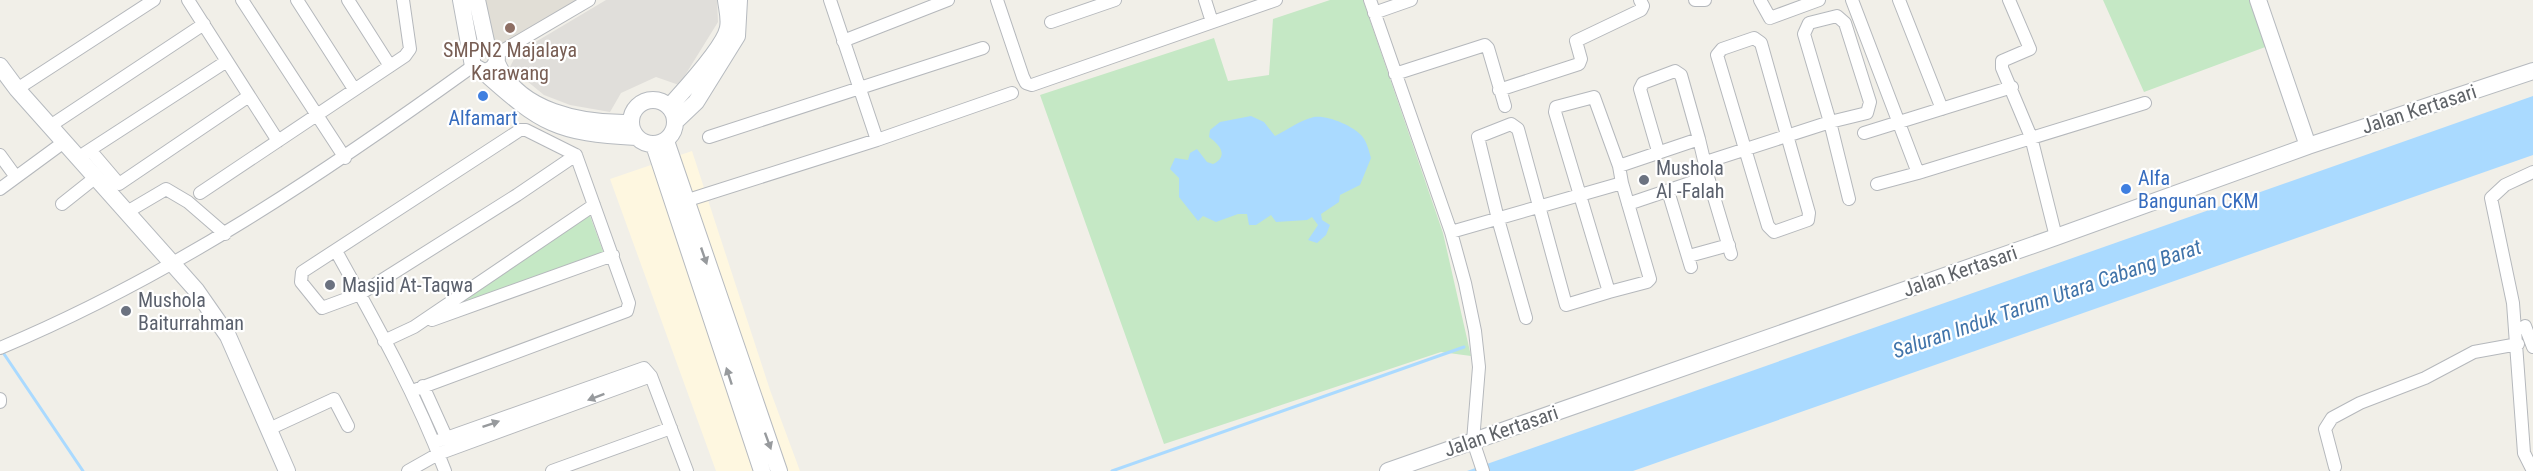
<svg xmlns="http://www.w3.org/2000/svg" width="2533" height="471" font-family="'Roboto Condensed',sans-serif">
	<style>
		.commercial { fill: #fef7e0 }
		.industrial { fill: #e0deda }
		.education { fill: #e1ded6 }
		.green { fill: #c5e8c5 }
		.water { fill: #aadaff }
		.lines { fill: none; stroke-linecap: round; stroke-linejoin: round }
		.stream { stroke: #aadaff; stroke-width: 3 }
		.street-casing { stroke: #b5b8bc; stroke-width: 14 }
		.secondary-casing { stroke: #b6babf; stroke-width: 18 }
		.street { stroke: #fff; stroke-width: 12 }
		.secondary { stroke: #fff; stroke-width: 16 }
		.oneway { fill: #979a9d }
		.education-dot { fill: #8d6e63; stroke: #fff; stroke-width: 2 }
		.shop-dot { fill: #3f7fe0; stroke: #fff; stroke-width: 2 }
		.worship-dot { fill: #6b7280; stroke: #fff; stroke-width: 2 }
		.labels { text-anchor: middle; stroke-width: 4.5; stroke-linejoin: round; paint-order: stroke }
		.education-label { font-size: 20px; fill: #785e54; stroke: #fff }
		.street-label { font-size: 20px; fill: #5f6368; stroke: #fff }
		.shop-label { font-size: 20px; fill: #366cbe; stroke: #fff }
		.worship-label { font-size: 20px; fill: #5b616d; stroke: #fff; text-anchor: start }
		.water-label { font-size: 21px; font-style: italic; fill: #4174aa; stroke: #fff }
	</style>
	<rect width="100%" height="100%" fill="#f1efe8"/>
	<!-- commercial -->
	<path class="commercial" d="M692,151L770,390L800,471H716L610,179Z"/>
	<!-- industrial -->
	<path class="industrial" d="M606,0H717L718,22L679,85L656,77L621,93L610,112L570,105L544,95L510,67L517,53Z"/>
	<!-- education -->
	<path class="education" d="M483,0H580L502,46L489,36Z"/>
	<!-- green -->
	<path class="green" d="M1330,0H1363L1443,233L1471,356L1441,352L1164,444L1040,95L1214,38L1228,81L1269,75L1273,19Z
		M2103,0H2256L2268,46L2144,92Z
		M589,213L604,254L432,318Z"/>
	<!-- water -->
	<path class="water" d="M2533,96V155L1633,471H1467Z
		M1251,116L1264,122L1275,136C1287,130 1300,120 1314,117C1328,115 1353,126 1362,136C1367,142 1369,151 1371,158L1360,185L1340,195L1339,202L1321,214L1322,220L1330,225L1326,235L1317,243L1308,240L1318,225L1312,217L1307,220L1276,222L1271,215L1256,225H1249L1247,214H1238L1216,222L1203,216L1198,221L1179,197V178L1170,169L1175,158L1188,160L1190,153L1197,149L1207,162L1213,164C1229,156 1220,145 1209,137L1210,130L1220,122Z"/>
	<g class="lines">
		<!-- stream -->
		<path class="stream" d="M2,351L83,471
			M1112,471L1464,347"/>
		<!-- street casing -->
		<g class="street-casing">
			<path id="street" d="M188,0L278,141
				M242,0L345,158
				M297,0L354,89
				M348,0L390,66
				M997,0L1023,77L1026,83L1032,85L1276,0
				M1205,0L1212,22
				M1370,0L1451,232L1465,283L1475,331L1479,367L1473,441L1483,471
				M1695,0H1705
				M1760,0L1770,18L1819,0
				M1852,0L1918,173L2145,103
				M1899,0L1942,109
				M2009,0L2030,49L2002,61V68L2031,137L2056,237
				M1374,13L1411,0
				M1051,22L1115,0
				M1754,38L1761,43L1809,213L1808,220L1774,232L1768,226L1717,55L1722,49Z
				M843,41L948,0
				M497,54L589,0
				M1395,74L1485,45L1488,48L1505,106
				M17,89L154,0
				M1499,90L1579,64L1581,59L1576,41L1641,10L1643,6L1640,0
				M50,126L204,24
				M1864,133L2012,87
				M709,137L983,48
				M877,140L1012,93
				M90,150L119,184L249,96
				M1658,151L1640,89L1643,83L1675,71L1681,75L1699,139
				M85,153L227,61
				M0,155L16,177
				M1706,162L1830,122L1867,113L1870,102L1845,23L1837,16L1809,23L1804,34L1830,122L1849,199
				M1619,166L1699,139L1708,177L1628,204
				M1708,177L1731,254
				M1877,184L1918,173
				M0,189L64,142
				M1668,191L1691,267
				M200,193L405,56L410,49L403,0
				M685,201L877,140L830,0
				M62,204L96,177
				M127,212L166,189L188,202L225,234
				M1451,232L1622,183L1650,279L1647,282L1609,292
				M336,251C376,323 416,394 445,471
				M1689,256L1729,245
				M1526,318L1498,219L1478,137L1511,124L1518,129L1566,305L1609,292L1555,112L1556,107L1594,97L1619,166L1622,183
				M432,320L613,255
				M2525,326L2533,347
				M384,341L414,327L594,205
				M0,348C172,276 323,174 473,66
				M423,386L447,439
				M412,391L627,311L629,303L576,155L526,130H520L302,272L301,282L322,308L360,294L517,195L576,155
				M0,399V402
				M269,429L334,399L348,426
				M435,442L644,368L651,376L687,471
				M2335,467L2325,429L2332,418L2360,403L2425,378L2474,352L2518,344
				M408,471L438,454L651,376
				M552,471L671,428
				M2533,471L2524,453L2513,303L2491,198L2505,185L2533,172"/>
		</g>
		<!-- secondary casing -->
		<g class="secondary-casing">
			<path id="secondary" d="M461,0L473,66L484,72C502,68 501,47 482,46L473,53
				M477,0L487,46
				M2258,0L2308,146
				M497,63C518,112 582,124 630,123
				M0,66L17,89L196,290L228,336L287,471
				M484,72C542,124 557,133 636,137
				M631 122a22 22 0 1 1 44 0a22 22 0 1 1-44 0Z
				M669,107C684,90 724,48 728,28C730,19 727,9 726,0
				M676,121L696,102L737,36L739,0
				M666,141L779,471
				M654,145L762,471
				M1388,471L2056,237L2308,146L2533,71"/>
		</g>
		<!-- street -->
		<use href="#street" class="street"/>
		<!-- secondary -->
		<use href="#secondary" class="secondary"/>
	</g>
	<!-- one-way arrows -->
	<defs><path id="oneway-solid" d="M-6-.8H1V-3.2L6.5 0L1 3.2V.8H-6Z" transform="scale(1.5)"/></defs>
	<g class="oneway">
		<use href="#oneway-solid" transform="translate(704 256) rotate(71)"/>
		<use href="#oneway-solid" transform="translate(729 376) rotate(-108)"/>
		<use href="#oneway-solid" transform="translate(596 397) rotate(159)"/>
		<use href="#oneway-solid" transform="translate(491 424) rotate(-19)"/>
		<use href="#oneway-solid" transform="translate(768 441) rotate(70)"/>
	</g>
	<!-- markers -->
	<circle class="education-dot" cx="510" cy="28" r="6"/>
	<g class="shop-dot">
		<circle cx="483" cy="96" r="6"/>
		<circle cx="2126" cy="189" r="6"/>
	</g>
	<g class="worship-dot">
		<circle cx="1644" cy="180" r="6"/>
		<circle cx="330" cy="285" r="6"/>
		<circle cx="126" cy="311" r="6"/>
	</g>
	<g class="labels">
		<!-- education labels -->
		<g class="education-label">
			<text x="510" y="57">SMPN2 Majalaya<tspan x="510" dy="23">Karawang</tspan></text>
		</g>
		<!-- street labels -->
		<g class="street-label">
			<text transform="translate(2419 109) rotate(-18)" y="7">Jalan Kertasari</text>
			<text transform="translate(1960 271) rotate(-19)" y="7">Jalan Kertasari</text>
			<text transform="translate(1501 431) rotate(-19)" y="7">Jalan Kertasari</text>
		</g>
		<!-- shop labels -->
		<g class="shop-label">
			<text x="483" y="125">Alfamart</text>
			<text x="2138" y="185" text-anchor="start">Alfa<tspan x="2138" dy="23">Bangunan CKM</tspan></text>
		</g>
		<!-- worship labels -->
		<g class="worship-label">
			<text x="1656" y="175">Mushola<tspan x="1656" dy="23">Al -Falah</tspan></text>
			<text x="342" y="292">Masjid At-Taqwa</text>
			<text x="138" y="307">Mushola<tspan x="138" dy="23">Baiturrahman</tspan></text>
		</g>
		<!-- water labels -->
		<g class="water-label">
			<text transform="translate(2047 299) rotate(-19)" y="7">Saluran Induk Tarum Utara Cabang Barat</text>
		</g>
	</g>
</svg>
